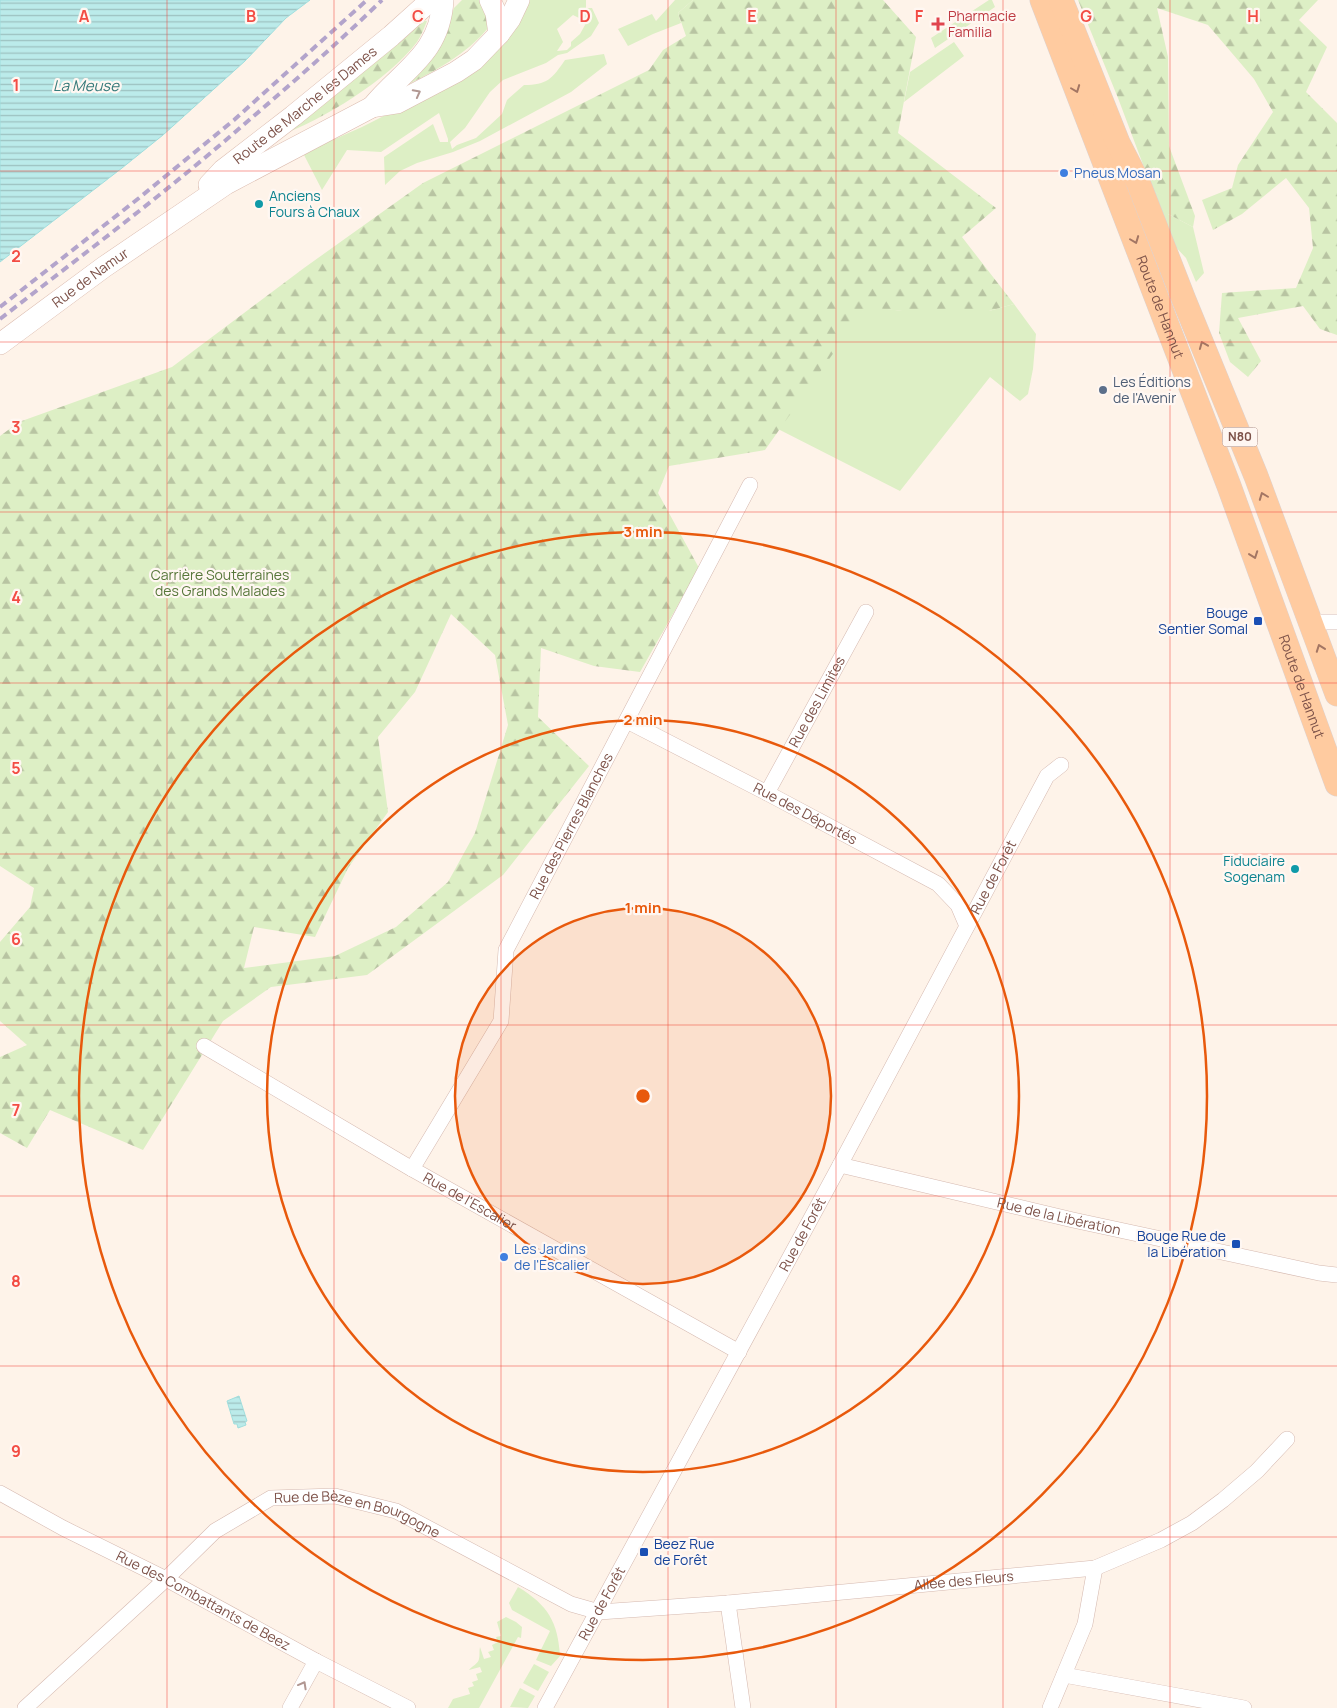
<svg xmlns="http://www.w3.org/2000/svg" width="1337" height="1708" font-family="Manrope,sans-serif">
	<style>
		.grass { fill: #ddefc5; fill-rule: evenodd }
		.forest { fill: url(#forest-firs); fill-rule: evenodd }
		.water { fill: url(#water-rules); stroke: #a0dedd }
		.lines { fill: none; stroke-linecap: round; stroke-linejoin: round }
		.street-casing { stroke: #d5b9b0; stroke-width: 16 }
		.secondary-casing { stroke: #dbbbaf; stroke-width: 22 }
		.primary-casing { stroke: #ddd2d0; stroke-width: 25 }
		.street { stroke: #fff; stroke-width: 15 }
		.secondary { stroke: #fff; stroke-width: 21 }
		.primary { stroke: #ffcba0; stroke-width: 24 }
		.rail { stroke: #b3a4cb; stroke-width: 4; stroke-dasharray: 8 5; stroke-linecap: butt }
		.oneway { stroke: #a47663 }
		.oneway2 { stroke: #b19792 }
		.grid { fill: none; stroke: #f34c44; stroke-width: 1; stroke-opacity: 0.55 }
		.ring { fill: none; stroke: #e8590c; stroke-width: 2.5 }
		.health-dot { fill: #e0444e; stroke: #fff7f2; stroke-width: 2 }
		.shop-dot { fill: #3f7fe0; stroke: #fff7f2; stroke-width: 2 }
		.culture-dot { fill: #0f9aa8; stroke: #fff7f2; stroke-width: 2 }
		.service-dot { fill: #5c6f8a; stroke: #fff7f2; stroke-width: 2 }
		.transit-dot { fill: #1a4fb4; stroke: #fff7f2; stroke-width: 2 }
		.labels { text-anchor: middle; stroke-width: 4.5; stroke-linejoin: round; paint-order: stroke }
		.shield { fill: #fff7f2; stroke: #a4847c; stroke-width: 1 }
		.shield-label { font-size: 12px; font-weight: bold; fill: #7d5249 }
		.health-label { font-size: 14px; fill: #be3a42; stroke: #fff7f2; text-anchor: start }
		.street-label { font-size: 14px; fill: #7d5249; stroke: #fff7f2 }
		.shop-label { font-size: 14px; fill: #366cbe; stroke: #fff7f2; text-anchor: start }
		.culture-label { font-size: 14px; fill: #0d838f; stroke: #fff7f2; text-anchor: start }
		.service-label { font-size: 14px; fill: #4e5e75; stroke: #fff7f2; text-anchor: start }
		.park-label { font-size: 14px; fill: #57773a; stroke: #fff7f2 }
		.transit-label { font-size: 14px; fill: #164399; stroke: #fff7f2; text-anchor: end }
		.water-label { font-size: 15px; font-style: italic; fill: #387b7b; stroke: #fff7f2 }
		.grid-label { font-size: 16px; text-anchor: middle; font-weight: bold; fill: #f34c44; stroke: #fff7f2; stroke-width: 4.5; stroke-linejoin: round; paint-order: stroke }
		.centre { fill: #e8590c; stroke: #fff7f2; stroke-width: 2.5 }
		.ring-label { font-size: 15px; text-anchor: middle; font-weight: bold; fill: #e8590c; stroke: #fff7f2; stroke-width: 4.5; stroke-linejoin: round; paint-order: stroke }
	</style>
	<defs>
		<pattern id="forest-firs" width="22" height="20" patternUnits="userSpaceOnUse" patternTransform="scale(1.25)"><rect width="22" height="20" fill="#ddefc5"/><path d="M5 1l3.5 6h-7zM16 11l3.5 6h-7z" fill="#b8c4a2"/></pattern>
		<pattern id="water-rules" width="6" height="5" patternUnits="userSpaceOnUse" patternTransform="scale(1.25)"><rect width="6" height="5" fill="#bbebea"/><path d="M0 2.5h6" fill="none" stroke="#9dc1c0"/></pattern>
	</defs>
	<rect width="100%" height="100%" fill="#fef3e9"/>
	<!-- grass -->
	<path class="grass" d="M527,0H586V8H592L599,23L591,36L567,53L558,55L546,63L503,80L490,92L465,128L450,142L452,149L457,145L476,138L502,114L507,100L524,85C547,85 552,79 565,60L604,54L607,64L571,92L480,141L453,152L417,163L400,171L385,185L384,157L433,124L440,142H448V139L439,113L381,152L347,150L322,190L303,153L362,127L439,88ZM573,15L583,20L585,25L580,34L571,42V46L567,50L557,51L563,42L557,29Z
		M675,0H693L678,13L681,23L653,34L628,46L618,29L652,14L656,21Z
		M989,0H992L995,7L935,48L931,38Z
		M954,42L964,56L904,102L910,72Z
		M1153,191L1168,198V214L1193,227L1204,273L1196,282L1186,258L1172,243Z
		M1014,304L1036,334L1033,369L1028,394L1020,401L990,377L900,491L778,429L866,306L902,311H989Z
		M518,1587C548,1605 558,1622 560,1656L551,1666L536,1660L550,1631L512,1610L509,1603Z
		M506,1617L516,1622L522,1627L521,1638L518,1637L479,1708H448L453,1699L470,1694L468,1688L474,1686L472,1682L478,1680L476,1674L482,1672L480,1667L469,1670C472,1666 478,1664 479,1659C480,1655 479,1651 480,1647L484,1659L491,1657L488,1652L494,1650L492,1645L498,1642L496,1637L501,1636L497,1622Z
		M534,1664L549,1672L538,1691L523,1683Z
		M520,1688L535,1696L528,1708L510,1707Z"/>
	<!-- forest -->
	<path class="forest" d="M462,0H481L489,27C466,55 435,71 403,87L450,18L454,8Z
		M693,0H883L916,37L898,133L996,208L962,237L1014,304L989,311H902L866,307L765,450L669,466L658,493L699,568L640,672L594,666L541,648L538,717L589,766L503,875L367,975L271,987L223,1021L143,1150L50,1110L27,1148L0,1133V1057L27,1045L0,1021V942L30,907L34,888L0,866V436L19,422L172,367L304,268L423,183L649,70L663,50L686,36L678,13ZM451,614L495,655L508,725L475,833L448,882L396,927L335,956L244,968L254,927L315,937L348,868L388,812L378,737L415,692Z
		M1078,0H1318L1299,20L1327,47L1306,92L1337,123V337V335L1320,329L1303,306L1238,318L1261,361L1248,377L1230,362L1219,333L1222,293L1296,288L1313,248L1309,208L1286,178L1242,214L1213,230L1202,200L1232,188L1238,165L1273,112L1254,79L1208,25L1157,8L1168,57L1169,146L1195,216L1193,227L1168,214V199L1153,191L1118,98Z
		M421,20L427,21C424,28 421,36 417,42C388,80 323,120 278,136Z"/>
	<!-- water -->
	<path class="water" d="M0,0H310L286,18L245,61L163,135L122,168L0,262Z
		M239,1396L247,1421L245,1422L246,1425L238,1428L237,1424H234L227,1401Z"/>
	<g class="lines">
		<!-- street casing -->
		<g class="street-casing">
			<g id="street">
				<path d="M1311,622H1337"/>
				<path id="s1" d="M627,721L767,793L938,884L958,905L967,926"/>
				<path id="s2" d="M767,793L866,612"/>
				<path id="s3" d="M204,1046L412,1169L739,1352"/>
				<path id="s4" d="M840,1165L1073,1220L1319,1273L1337,1275"/>
				<path id="s5" d="M412,1169L501,1021L506,950L750,485"/>
				<path id="s6" d="M0,1493L63,1528L166,1579L316,1661L408,1708"/>
				<path d="M728,1603L743,1708"/>
				<path d="M1064,1675L1244,1708"/>
				<path id="s7" d="M25,1708L166,1579L215,1531L271,1498L335,1496L396,1511L571,1604L599,1612L728,1603L1095,1568L1161,1540L1192,1523L1223,1500L1257,1471L1287,1439"/>
				<path d="M290,1708L316,1661"/>
				<path id="s8" d="M545,1708L840,1165L1047,776L1061,765"/>
				<path d="M1050,1708L1085,1624L1095,1568"/>
			</g>
		</g>
		<!-- secondary casing -->
		<g class="secondary-casing">
			<g id="secondary">
				<path d="M490,0L496,13L499,34"/>
				<path d="M372,107C402,70 440,55 443,0"/>
				<path id="s9" d="M209,185L223,170L293,116L391,36L431,0"/>
				<path id="s10" d="M0,344L104,267L226,184L372,107L397,103L456,72L474,60L499,34L510,19L519,0"/>
			</g>
		</g>
		<!-- primary casing -->
		<g class="primary-casing">
			<g id="primary">
				<path id="s11" d="M1042,0L1229,486L1337,784"/>
				<path d="M1061,0L1118,143L1138,182L1184,300L1256,476L1337,694"/>
			</g>
		</g>
		<!-- street -->
		<use href="#street" class="street"/>
		<!-- secondary -->
		<use href="#secondary" class="secondary"/>
		<!-- primary -->
		<use href="#primary" class="primary"/>
		<!-- rail -->
		<path class="rail" d="M0,307L139,198L234,120L367,0
			M0,319C81,256 164,194 241,127C289,86 337,44 382,0"/>
	</g>
	<!-- one-way arrows -->
	<defs><path id="oneway-chevron" d="M-2-3.5L2.5 0L-2 3.5" fill="none" stroke-width="1.6" stroke-linecap="round" stroke-linejoin="round" transform="scale(1.25)"/></defs>
	<g class="oneway">
		<use href="#oneway-chevron" transform="translate(1076 89) rotate(69)"/>
		<use href="#oneway-chevron" transform="translate(1135 240) rotate(69)"/>
		<use href="#oneway-chevron" transform="translate(1203 345) rotate(-112)"/>
		<use href="#oneway-chevron" transform="translate(1263 496) rotate(-111)"/>
		<use href="#oneway-chevron" transform="translate(1254 555) rotate(70)"/>
		<use href="#oneway-chevron" transform="translate(1320 648) rotate(-110)"/>
	</g>
	<g class="oneway2">
		<use href="#oneway-chevron" transform="translate(417 93) rotate(-28)"/>
		<use href="#oneway-chevron" transform="translate(303 1685) rotate(-61)"/>
	</g>
	<!-- grid -->
	<path class="grid" d="M167,0V1708M334,0V1708M501,0V1708M668,0V1708M836,0V1708M1003,0V1708M1170,0V1708M0,171H1337M0,342H1337M0,512H1337M0,683H1337M0,854H1337M0,1025H1337M0,1196H1337M0,1366H1337M0,1537H1337"/>
	<!-- distance rings -->
	<circle cx="643" cy="1096" r="188" fill="#e8590c" fill-opacity=".12"/>
	<g class="ring">
		<circle cx="643" cy="1096" r="188"/>
		<circle cx="643" cy="1096" r="376"/>
		<circle cx="643" cy="1096" r="564"/>
	</g>
	<!-- markers -->
	<path class="health-dot" d="M935.5 16.5h5v5h5v5h-5v5h-5v-5h-5v-5h5z"/>
	<g class="shop-dot">
		<circle cx="1064" cy="173" r="5"/>
		<circle cx="504" cy="1257" r="5"/>
	</g>
	<g class="culture-dot">
		<circle cx="259" cy="204" r="5"/>
		<circle cx="1295" cy="869" r="5"/>
	</g>
	<circle class="service-dot" cx="1103" cy="390" r="5"/>
	<g class="transit-dot">
		<rect x="1253" y="616" width="10" height="10" rx="2.5"/>
		<rect x="1231" y="1239" width="10" height="10" rx="2.5"/>
		<rect x="639" y="1547" width="10" height="10" rx="2.5"/>
	</g>
	<g class="labels">
		<!-- shield labels -->
		<rect class="shield" x="1222.5" y="427.5" width="35" height="19" rx="4"/>
		<g class="shield-label">
			<text x="1240" y="441">N80</text>
		</g>
		<!-- health labels -->
		<g class="health-label">
			<text x="948" y="21">Pharmacie<tspan x="948" dy="16">Familia</tspan></text>
		</g>
		<!-- street labels -->
		<g class="street-label">
			<text dy="5" stroke="none"><textPath href="#s9" startOffset="125">Route de Marche les Dames</textPath></text>
			<text dy="5" stroke="none"><textPath href="#s10" startOffset="112">Rue de Namur</textPath></text>
			<text dy="5" stroke="none"><textPath href="#s11" startOffset="329">Route de Hannut</textPath></text>
			<text dy="5" stroke="none"><textPath href="#s11" startOffset="734">Route de Hannut</textPath></text>
			<text dy="5" stroke="none"><textPath href="#s2" startOffset="104">Rue des Limites</textPath></text>
			<text dy="5" stroke="none"><textPath href="#s1" startOffset="201">Rue des Déportés</textPath></text>
			<text dy="5" stroke="none"><textPath href="#s5" startOffset="384">Rue des Pierres Blanches</textPath></text>
			<text dy="5" stroke="none"><textPath href="#s8" startOffset="944">Rue de Forêt</textPath></text>
			<text dy="5" stroke="none"><textPath href="#s3" startOffset="308">Rue de l'Escalier</textPath></text>
			<text dy="5" stroke="none"><textPath href="#s4" startOffset="225">Rue de la Libération</textPath></text>
			<text dy="5" stroke="none"><textPath href="#s8" startOffset="539">Rue de Forêt</textPath></text>
			<text dy="5" stroke="none"><textPath href="#s7" startOffset="414">Rue de Bèze en Bourgogne</textPath></text>
			<text dy="5" stroke="none"><textPath href="#s7" startOffset="1045">Allée des Fleurs</textPath></text>
			<text dy="5" stroke="none"><textPath href="#s6" startOffset="230">Rue des Combattants de Beez</textPath></text>
			<text dy="5" stroke="none"><textPath href="#s8" startOffset="119">Rue de Forêt</textPath></text>
		</g>
		<!-- shop labels -->
		<g class="shop-label">
			<text x="1074" y="178">Pneus Mosan</text>
			<text x="514" y="1254">Les Jardins<tspan x="514" dy="16">de l'Escalier</tspan></text>
		</g>
		<!-- culture labels -->
		<g class="culture-label">
			<text x="269" y="201">Anciens<tspan x="269" dy="16">Fours à Chaux</tspan></text>
			<text x="1285" y="866" text-anchor="end">Fiduciaire<tspan x="1285" dy="16">Sogenam</tspan></text>
		</g>
		<!-- service labels -->
		<g class="service-label">
			<text x="1113" y="387">Les Éditions<tspan x="1113" dy="16">de l'Avenir</tspan></text>
		</g>
		<!-- park labels -->
		<g class="park-label">
			<text x="220" y="580">Carrière Souterraines<tspan x="220" dy="16">des Grands Malades</tspan></text>
		</g>
		<!-- transit labels -->
		<g class="transit-label">
			<text x="1248" y="618">Bouge<tspan x="1248" dy="16">Sentier Somal</tspan></text>
			<text x="1226" y="1241">Bouge Rue de<tspan x="1226" dy="16">la Libération</tspan></text>
			<text x="654" y="1549" text-anchor="start">Beez Rue<tspan x="654" dy="16">de Forêt</tspan></text>
		</g>
		<!-- water labels -->
		<g class="water-label">
			<text x="86" y="91">La Meuse</text>
		</g>
	</g>
	<g class="grid-label">
		<text x="84" y="22">A</text>
		<text x="251" y="22">B</text>
		<text x="418" y="22">C</text>
		<text x="585" y="22">D</text>
		<text x="752" y="22">E</text>
		<text x="919" y="22">F</text>
		<text x="1086" y="22">G</text>
		<text x="1253" y="22">H</text>
		<text x="16" y="91">1</text>
		<text x="16" y="262">2</text>
		<text x="16" y="433">3</text>
		<text x="16" y="603">4</text>
		<text x="16" y="774">5</text>
		<text x="16" y="945">6</text>
		<text x="16" y="1116">7</text>
		<text x="16" y="1287">8</text>
		<text x="16" y="1457">9</text>
	</g>
	<circle cx="643" cy="1096" r="8" class="centre"/>
	<g class="ring-label">
		<text x="643" y="537">3 min</text>
		<text x="643" y="725">2 min</text>
		<text x="643" y="913">1 min</text>
	</g>
</svg>
